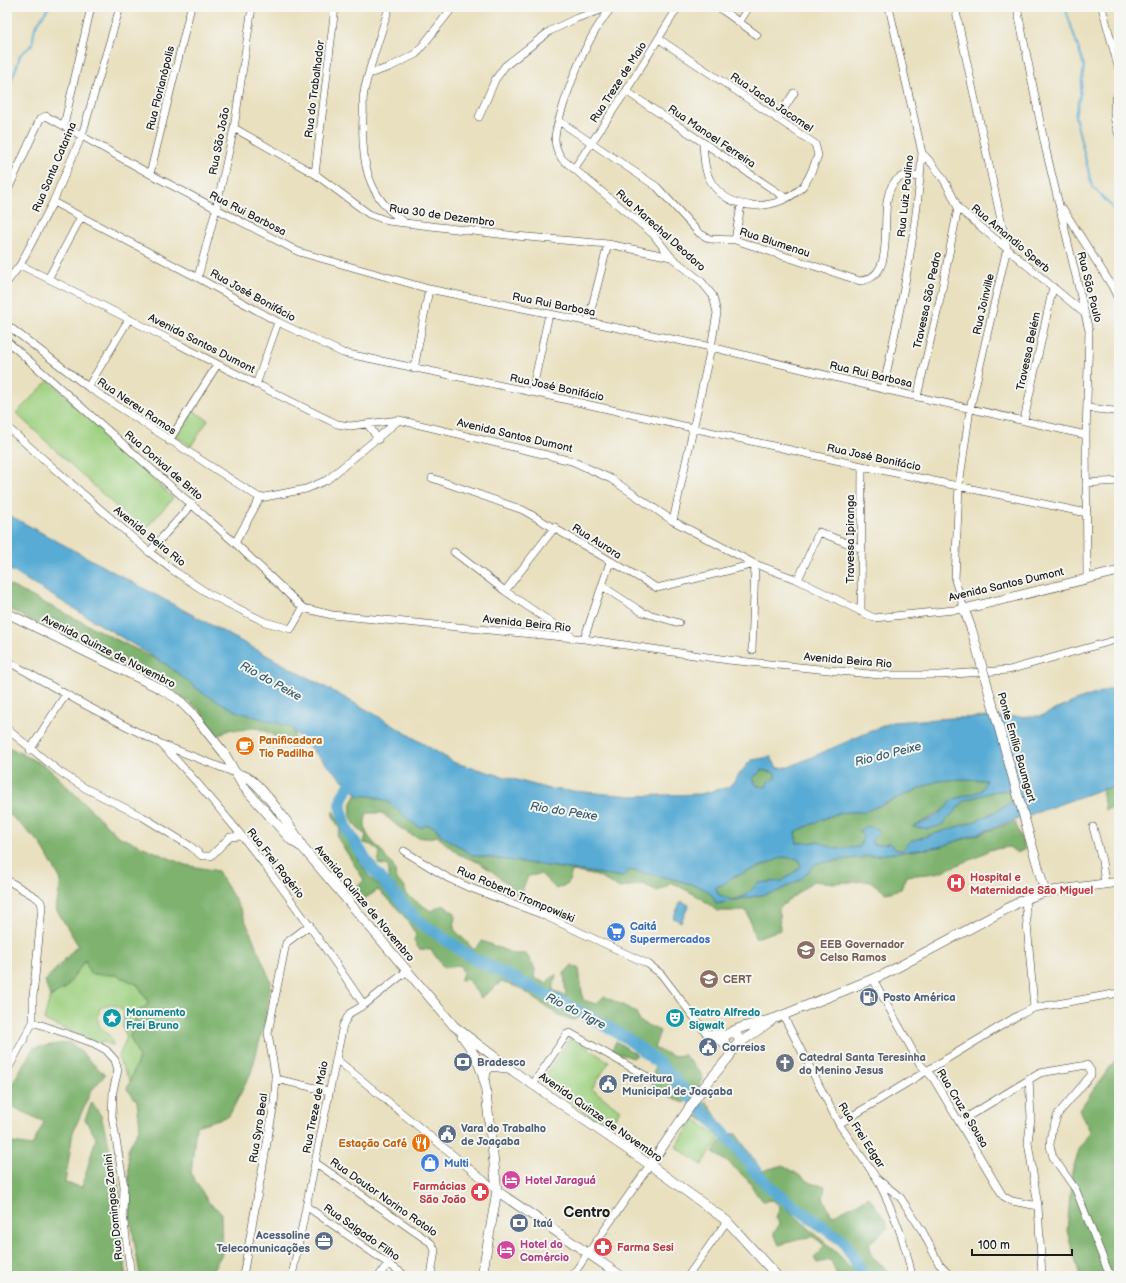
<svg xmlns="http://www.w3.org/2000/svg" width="1126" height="1283" font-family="'Balsamiq Sans',sans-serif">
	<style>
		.green { fill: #9ed080; stroke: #5d764e }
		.forest { fill: #7eb26e; stroke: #4d6745 }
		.water { fill: #58abd4; stroke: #3a6478; fill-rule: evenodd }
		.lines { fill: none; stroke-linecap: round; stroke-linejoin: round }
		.stream { stroke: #58abd4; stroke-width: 2 }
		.river { stroke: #58abd4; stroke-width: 12 }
		.minor-casing { stroke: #3b3934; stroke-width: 8 }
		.major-casing { stroke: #3b3934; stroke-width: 10 }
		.minor { stroke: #fff; stroke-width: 7 }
		.major { stroke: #fff; stroke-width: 9 }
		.major-bridge-casing { stroke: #3b3934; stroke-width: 10; stroke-linecap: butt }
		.major-bridge { stroke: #fff; stroke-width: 9 }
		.labels { text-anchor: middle; stroke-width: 4; stroke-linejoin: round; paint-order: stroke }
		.street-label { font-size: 11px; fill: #1c1c1c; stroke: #f6f6f2 }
		.food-label { font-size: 11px; font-weight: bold; fill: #c56008; stroke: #f6f6f2; text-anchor: start }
		.health-label { font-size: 11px; font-weight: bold; fill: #be3a42; stroke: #f6f6f2; text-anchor: start }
		.shop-label { font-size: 11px; font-weight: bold; fill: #366cbe; stroke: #f6f6f2; text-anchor: start }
		.education-label { font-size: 11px; font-weight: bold; fill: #785e54; stroke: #f6f6f2; text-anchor: start }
		.service-label { font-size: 11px; font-weight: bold; fill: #4e5e75; stroke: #f6f6f2; text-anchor: start }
		.culture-label { font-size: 11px; font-weight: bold; fill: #0d838f; stroke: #f6f6f2; text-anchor: start }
		.worship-label { font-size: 11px; font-weight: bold; fill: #5b616d; stroke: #f6f6f2; text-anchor: start }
		.hotel-label { font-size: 11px; font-weight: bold; fill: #b23c85; stroke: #f6f6f2; text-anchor: start }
		.water-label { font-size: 12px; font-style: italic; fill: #375c6f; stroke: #f6f6f2 }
		.district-label { font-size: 15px; font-weight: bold; fill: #1c1c1c; stroke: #f6f6f2 }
	</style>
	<rect width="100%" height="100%" fill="#f6f6f2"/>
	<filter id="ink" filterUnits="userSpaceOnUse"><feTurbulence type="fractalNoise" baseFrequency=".025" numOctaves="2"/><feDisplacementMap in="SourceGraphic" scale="8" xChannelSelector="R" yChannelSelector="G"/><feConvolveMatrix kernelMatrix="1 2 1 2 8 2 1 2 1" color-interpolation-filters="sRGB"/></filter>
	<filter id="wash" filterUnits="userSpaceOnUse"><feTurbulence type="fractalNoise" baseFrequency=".012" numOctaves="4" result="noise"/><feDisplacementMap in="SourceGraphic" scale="16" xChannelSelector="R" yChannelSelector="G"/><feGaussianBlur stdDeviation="0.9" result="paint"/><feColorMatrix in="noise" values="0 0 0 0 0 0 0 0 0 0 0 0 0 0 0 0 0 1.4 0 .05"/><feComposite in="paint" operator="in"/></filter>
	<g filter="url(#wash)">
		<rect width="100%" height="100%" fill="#e9e0bf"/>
		<!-- green -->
		<path class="green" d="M49,380L173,498L143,532L16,413Z
			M192,410L208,420L191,446L175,436Z
			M85,960L90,974L117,975L138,985L149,1003L137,1013L130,1036L139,1058L130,1081L118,1058L127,1037L123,1028L124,1012C116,1003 111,1004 100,1008C92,1034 111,1026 113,1046L102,1041L100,1044L44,1020L50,997L66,988Z
			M571,1037L609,1062L592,1089L620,1110L608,1129L541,1081Z
			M694,1119L720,1137L702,1165L676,1147Z"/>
		<!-- forest -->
		<path class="forest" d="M7,584L167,665L203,693L291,727L294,732L295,752C284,744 268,728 253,728C243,728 243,732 231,729L217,736L201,711L175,693L7,608Z
			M7,746L47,767L118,836L185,865L218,871L241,910L271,982L266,1017L251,1073L229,1116L196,1126L191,1174L209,1203L221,1212L222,1254L209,1276H140L130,1215L128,1149L140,1127L137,1101L127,1089L139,1058L130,1037L137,1013L149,1003L138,985L117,975L90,974L85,960L66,988L50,997L45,981L78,945L56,909L61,880L40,843L7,812Z
			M761,770L775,773V778L768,782L766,787L757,786L752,777Z
			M961,779L986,780L981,791L951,800L947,808L913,827L942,825L965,800L996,791L1011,790L1015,801L976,821L911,841L902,850H896L890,843L875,845L871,841L863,837L860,847L836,849L819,842L797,843L795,832L830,816L846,812H864L938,781Z
			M1119,787V806L1105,810L1102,789Z
			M359,792L388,802L435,827L441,835L472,855L623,877L629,870C646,873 700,883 710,893C713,896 715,901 716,904L776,892L800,880L817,863L940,847L1015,822L1025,849L1017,853L1009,847L989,850L978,857L937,873L906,876L901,889L886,893L870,881L834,883L813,881L779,908L780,930L755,938L747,911H717L701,898L671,882L665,888L657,891L643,884L620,888L597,876L572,871L568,884L556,889L541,874L528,876L519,898L509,885L493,872L478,862L458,854L437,836C415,844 399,827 382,813H367C359,838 377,841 386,858C387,860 391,862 392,864C399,877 390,875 405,887V894L431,911L443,905L455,913L454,929L474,950L482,941L514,954H526L535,969L534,978L546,983L556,974L553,990L566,997L564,973L572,965L579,969L583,1000L596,1004L604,996L636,1012L639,1021L660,1031L654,1048L672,1056L684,1055L700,1072L703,1079L699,1087L691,1094C668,1073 653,1053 626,1035C557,990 474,970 414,911C408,905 397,897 393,889C389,881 389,874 388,866L378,864L380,852L371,845L364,843L366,835C349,824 345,807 359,792Z
			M333,811L355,851L360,863L369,876L427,932L473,962L580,1017L573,1020L558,1015L520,988L501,982L481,998L467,979L460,981L463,973L460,965L444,968L431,950L419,949L414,941L416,935C406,916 394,904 378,890L361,901L353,891L364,880L337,837L340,830L333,816Z
			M784,857L799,859L801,867L782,881L758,883L745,896L732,900L718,894L716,887L724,884L731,878Z
			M616,1041L637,1055L633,1058L612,1051Z
			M70,1042L105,1075L91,1091L73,1132L65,1183L82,1187L96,1138L85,1119L92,1102L101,1116L116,1171L121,1203L126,1276H7V1142L32,1146L44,1122L7,1104V1093L33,1048Z
			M1119,1055V1276H1080L1067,1231L1072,1172L1079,1150L1090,1131L1079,1110Z
			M656,1066L687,1099L684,1103L667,1095L655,1093L651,1078Z
			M706,1101L727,1133L736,1134L762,1171L783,1165L813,1184L825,1186L823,1198L832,1216L869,1197L885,1220L888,1228L869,1243L872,1256L887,1270L890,1276H866L846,1241L833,1230L770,1186L708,1111L702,1106Z
			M700,1110L764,1188L840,1256L860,1276H837L831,1260L817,1263L814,1258L825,1245L812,1236L779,1245L774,1233L780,1224L776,1218L780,1207L773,1200L763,1201C757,1196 754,1190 750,1183C740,1171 726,1160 713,1153L722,1139L713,1127L696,1116Z"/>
		<!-- water -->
		<path class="water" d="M7,514L371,712L455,763L549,789L632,796L700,794L729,787L751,760L771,757L777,768L789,767L892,722L952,718L1041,716L1078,700L1119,686V787L1102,789L940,847L817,863L800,880L776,892L716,904C715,901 713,896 710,893C700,883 645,873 629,870L623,877L472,855L441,835L435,827L427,825L421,828C396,815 392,793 359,796L294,732L291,727L238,712L203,693L167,665L7,568ZM762,770L775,773V778L768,782L766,787L757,786L753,778ZM961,779L986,780L981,791L951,800C944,815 926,821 912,827L928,829L942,825L965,800L996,791L1011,790L1015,800L998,811L976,821L911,841L902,850H896L890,843L874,845L871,841L879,833L877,829L866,826L859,831L863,837L860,847L836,849L819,842L797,843L795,832L830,816L846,812H864L938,781ZM784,857L799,859L801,867L782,881L758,883L745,896L732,900L718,894L716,887L724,884L731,878Z
			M681,901L689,905L681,922L673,918Z"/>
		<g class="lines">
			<!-- stream -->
			<path class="stream" d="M1065,7L1084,66L1080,95L1075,116L1092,186L1113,208L1119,219
				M7,91L17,66L20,55L32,45L35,27L49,7"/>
			<!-- river -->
			<path class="river" d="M359,773L343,795L340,805L347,830L370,866L417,920L471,957L567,1005L627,1038L661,1065L738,1149L757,1174L777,1194L843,1241L854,1258L863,1276"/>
		</g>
	</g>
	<g filter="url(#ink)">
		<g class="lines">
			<!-- minor casing -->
			<g class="minor-casing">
				<path id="minor" d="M389,7C381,35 370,63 364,92C362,100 364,108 363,116C361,159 366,196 403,221
					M612,7C588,36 576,68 564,103C561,115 555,127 555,139C555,147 558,153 562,159L653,234L671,257L701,281L713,296L717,313L711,347L673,521
					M718,7L757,35
					M1017,7L1045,146L1089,331L1086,435L1087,578
					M1102,7L1119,70
					M7,8L8,7
					M739,22L749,7
					M659,39L815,144L818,155C814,165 810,178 803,186C779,212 728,214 710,180C704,170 704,155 703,144
					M369,74L390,67L416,54L453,7
					M626,91L786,198
					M1119,92C1111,106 1113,120 1119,135
					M479,117L495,80L505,66L550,31L577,18L610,7
					M777,119L794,93
					M559,121L657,187L699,233L710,239L735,240L860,281C905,276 870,197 899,178C905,174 913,176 920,177
					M64,125L91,7
					M234,128L315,174L369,214L388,221L516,236L608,244L671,257
					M922,153C940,171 948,185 958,208L1084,313
					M574,169L626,91L678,7
					M150,174L191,7
					M315,174L335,7
					M7,192L40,119L46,116L150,174L299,252L429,289L711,347L883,389L1086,435
					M53,202L200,279L278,322L343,353L532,392L862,466L1087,513
					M1063,209L1112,286L1119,301
					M735,240L741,205
					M20,265C127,316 231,373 337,424L350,426L399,420L572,461L611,479L673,521L755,564L798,580L874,618L964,609L955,580L959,485L970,409L1007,248L955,7
					M198,277L216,209L234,128L252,7
					M48,279L81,217
					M7,282L20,265L53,202L82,135L120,7
					M588,322L608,244
					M7,325L88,387L260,498
					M7,341L235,543L303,608
					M414,369L429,289
					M256,385L278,322
					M88,387L129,319
					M883,389C900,311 917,233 922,153L889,7
					M532,392L549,314
					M917,397L939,304L958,208
					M1087,408L1114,411L1119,410
					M1024,420L1053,287
					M367,424L372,430L378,440
					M7,427L149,552L174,571L209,594L265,622L291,629L303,608
					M169,441L217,365
					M432,478L523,510L657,588L755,564L752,650
					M1086,483L1119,481
					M260,498L306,489L327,480L399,420
					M235,543L260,498
					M149,552L192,504
					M454,552L505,591L574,638
					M798,580L819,532L862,549
					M602,586L642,612L679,623
					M505,591L555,527
					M303,608L332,615L584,639L728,660L880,675H940L1009,670L1119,639
					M861,612L862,466
					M584,639L610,562
					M7,661L87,706L161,744L238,774
					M7,729L60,772L85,788L143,817L190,846L202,856H211L230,837L241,836
					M161,744C238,823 302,913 364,1005
					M30,750L66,694
					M1093,827L1102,861L1105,884
					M404,851L448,878L468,887L541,914L648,964L661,974L706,1033L715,1039L724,1043
					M7,880L37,898L41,902L42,907L33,997V1022L7,1071
					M1025,899L1034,1008
					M873,979L920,1064L933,1078L1003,1196L1012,1201L1038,1206
					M783,1015L839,1124L877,1179L900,1197L923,1232L939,1264L950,1276
					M33,1022L93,1043L106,1050L115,1060L118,1070L113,1091L112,1116L124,1186L123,1215L131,1276
					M707,1033L727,1034
					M336,1059L497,1191
					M1029,1078L1031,1118L1028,1142L1038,1206L1042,1276
					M276,1079L329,1091
					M533,1084L567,1034L570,1033L646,1076
					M959,1122L1040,1073L1087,1065L1091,1071V1075L1058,1114L1051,1134L1050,1146L1053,1157L1076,1190L1110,1276
					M839,1124L1019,1015L1034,1008L1119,993
					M316,1163L431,1243L435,1250L431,1276
					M877,1179C893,1210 905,1241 912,1276
					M306,1206L406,1276
					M243,1276L274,1104L276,1079L268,1033L286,943L310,925
					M292,1276L343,1025L350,1013L364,1005L407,971
					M379,1276L388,1263
					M572,1276L650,1165
					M688,1276L727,1221"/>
			</g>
			<!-- major casing -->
			<g class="major-casing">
				<path id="major" d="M7,613L159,688L178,699L191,712L224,753L243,786L291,840L303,848L454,1026L513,1071L650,1165L727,1221L777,1276
					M972,631L964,609L1119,571
					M238,774C241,775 244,775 247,777C260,784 297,833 303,848
					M1040,874L1045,892
					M729,1033C735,1032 739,1036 739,1042L734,1048H729L725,1045L724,1038C731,1027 764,1022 776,1018L885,974L1025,899L1045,892L1119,882
					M462,1036C474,1051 481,1065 485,1084L497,1191L482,1276
					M738,1044L771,1021
					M485,1079L486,1071L491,1066L506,1068
					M650,1165L703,1088L729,1057L734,1048
					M497,1191L621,1276"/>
			</g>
			<!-- minor -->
			<use href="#minor" class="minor"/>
			<!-- major -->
			<use href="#major" class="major"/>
			<!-- major-bridge casing -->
			<g class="major-bridge-casing">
				<path id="major-bridge" d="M972,631L1040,874"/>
			</g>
			<!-- major-bridge -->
			<use href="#major-bridge" class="major-bridge"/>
		</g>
	</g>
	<!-- icons -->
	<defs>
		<g id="cafe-disc" transform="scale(1)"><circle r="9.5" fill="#e8710a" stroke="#f6f6f2"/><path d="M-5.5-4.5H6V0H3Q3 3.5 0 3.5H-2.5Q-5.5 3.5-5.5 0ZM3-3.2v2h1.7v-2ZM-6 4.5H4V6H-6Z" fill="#fff"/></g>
		<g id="hospital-disc" transform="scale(1)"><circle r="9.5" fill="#e0444e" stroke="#f6f6f2"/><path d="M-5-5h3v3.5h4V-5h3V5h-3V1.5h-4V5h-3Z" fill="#fff"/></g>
		<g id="supermarket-disc" transform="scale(1)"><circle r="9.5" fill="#3f7fe0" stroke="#f6f6f2"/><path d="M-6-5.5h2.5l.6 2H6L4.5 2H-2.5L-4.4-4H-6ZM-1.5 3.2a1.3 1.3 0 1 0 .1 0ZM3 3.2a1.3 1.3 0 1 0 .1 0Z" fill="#fff"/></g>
		<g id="school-disc" transform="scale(1)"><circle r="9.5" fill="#8d6e63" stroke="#f6f6f2"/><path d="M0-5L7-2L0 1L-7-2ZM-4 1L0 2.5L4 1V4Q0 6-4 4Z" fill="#fff"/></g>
		<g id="fuel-disc" transform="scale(1)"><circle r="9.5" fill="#5c6f8a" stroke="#f6f6f2"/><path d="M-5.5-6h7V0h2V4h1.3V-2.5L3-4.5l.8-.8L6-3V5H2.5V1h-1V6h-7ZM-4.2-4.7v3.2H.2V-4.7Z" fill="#fff"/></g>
		<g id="sight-disc" transform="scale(1)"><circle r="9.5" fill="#0f9aa8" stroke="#f6f6f2"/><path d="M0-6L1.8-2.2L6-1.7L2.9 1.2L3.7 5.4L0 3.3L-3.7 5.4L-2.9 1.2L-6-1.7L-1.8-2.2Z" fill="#fff"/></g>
		<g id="theatre-disc" transform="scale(1)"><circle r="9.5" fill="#0f9aa8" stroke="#f6f6f2"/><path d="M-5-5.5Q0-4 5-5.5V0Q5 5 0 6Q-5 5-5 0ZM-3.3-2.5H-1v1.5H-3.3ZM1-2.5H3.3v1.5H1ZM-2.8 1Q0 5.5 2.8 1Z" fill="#fff"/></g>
		<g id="civic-disc" transform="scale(1)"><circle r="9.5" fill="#5c6f8a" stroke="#f6f6f2"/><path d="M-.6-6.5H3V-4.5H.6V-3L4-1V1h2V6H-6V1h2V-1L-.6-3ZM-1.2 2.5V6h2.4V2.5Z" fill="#fff"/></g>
		<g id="bank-disc" transform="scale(1)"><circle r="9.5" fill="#5c6f8a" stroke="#f6f6f2"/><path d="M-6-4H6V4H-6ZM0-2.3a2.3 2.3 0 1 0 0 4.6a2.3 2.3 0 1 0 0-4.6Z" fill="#fff"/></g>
		<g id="church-disc" transform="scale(1)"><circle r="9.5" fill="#6b7280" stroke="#f6f6f2"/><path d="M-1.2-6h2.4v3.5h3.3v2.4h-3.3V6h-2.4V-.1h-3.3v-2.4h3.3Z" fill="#fff"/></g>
		<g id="restaurant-disc" transform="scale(1)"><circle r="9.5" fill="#e8710a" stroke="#f6f6f2"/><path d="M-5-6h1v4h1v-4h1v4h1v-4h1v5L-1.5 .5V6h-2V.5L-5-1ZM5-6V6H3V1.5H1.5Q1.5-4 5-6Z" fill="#fff"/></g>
		<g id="shop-disc" transform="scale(1)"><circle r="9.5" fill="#3f7fe0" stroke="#f6f6f2"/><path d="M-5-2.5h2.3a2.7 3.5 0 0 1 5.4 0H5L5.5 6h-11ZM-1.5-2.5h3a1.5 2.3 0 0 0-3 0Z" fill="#fff"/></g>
		<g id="hotel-disc" transform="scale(1)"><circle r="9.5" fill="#d1479c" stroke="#f6f6f2"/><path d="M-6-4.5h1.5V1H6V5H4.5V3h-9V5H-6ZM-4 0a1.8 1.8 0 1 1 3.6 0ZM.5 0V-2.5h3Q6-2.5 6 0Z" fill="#fff"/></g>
		<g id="pharmacy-disc" transform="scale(1)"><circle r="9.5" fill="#e0444e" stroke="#f6f6f2"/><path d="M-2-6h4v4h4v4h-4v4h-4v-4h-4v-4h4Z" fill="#fff"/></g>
		<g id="office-disc" transform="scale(1)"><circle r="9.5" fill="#5c6f8a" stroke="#f6f6f2"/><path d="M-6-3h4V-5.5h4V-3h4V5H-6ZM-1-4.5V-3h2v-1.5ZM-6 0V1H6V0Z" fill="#fff"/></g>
	</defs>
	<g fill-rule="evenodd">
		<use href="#cafe-disc" x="245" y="746"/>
		<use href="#hospital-disc" x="956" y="883"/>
		<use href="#supermarket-disc" x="616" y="932"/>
		<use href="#school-disc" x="806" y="950"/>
		<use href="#school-disc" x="709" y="979"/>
		<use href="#fuel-disc" x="869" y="997"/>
		<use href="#sight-disc" x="112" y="1018"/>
		<use href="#theatre-disc" x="675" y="1018"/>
		<use href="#civic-disc" x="708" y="1047"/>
		<use href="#bank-disc" x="463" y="1062"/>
		<use href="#church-disc" x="785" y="1063"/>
		<use href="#civic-disc" x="608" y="1084"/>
		<use href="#civic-disc" x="447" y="1134"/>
		<use href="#restaurant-disc" x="421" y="1143"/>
		<use href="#shop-disc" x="430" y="1163"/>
		<use href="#hotel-disc" x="511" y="1180"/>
		<use href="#pharmacy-disc" x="480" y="1192"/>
		<use href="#bank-disc" x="519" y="1223"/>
		<use href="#office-disc" x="324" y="1241"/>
		<use href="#pharmacy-disc" x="603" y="1247"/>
		<use href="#hotel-disc" x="506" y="1250"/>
	</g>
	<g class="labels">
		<!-- street labels -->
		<g class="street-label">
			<text transform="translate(618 82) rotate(-57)" y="4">Rua Treze de Maio</text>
			<text transform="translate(160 88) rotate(-76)" y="4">Rua Florianópolis</text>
			<text transform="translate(314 89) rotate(-83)" y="4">Rua do Trabalhador</text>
			<text transform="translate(772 102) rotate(34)" y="4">Rua Jacob Jacomel</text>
			<text transform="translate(712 136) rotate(34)" y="4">Rua Manoel Ferreira</text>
			<text transform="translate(219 141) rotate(-79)" y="4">Rua São João</text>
			<text transform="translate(54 167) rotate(-67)" y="4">Rua Santa Catarina</text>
			<text transform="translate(905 196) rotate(-84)" y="4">Rua Luiz Paulino</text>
			<text transform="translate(248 213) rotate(27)" y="4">Rua Rui Barbosa</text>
			<text transform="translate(442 215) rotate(8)" y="4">Rua 30 de Dezembro</text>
			<text transform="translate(661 230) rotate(42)" y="4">Rua Marechal Deodoro</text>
			<text transform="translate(1011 238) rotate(40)" y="4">Rua Amandio Sperb</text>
			<text transform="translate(775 242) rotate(18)" y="4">Rua Blumenau</text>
			<text transform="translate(1090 287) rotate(76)" y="4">Rua São Paulo</text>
			<text transform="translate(253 295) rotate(29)" y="4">Rua José Bonifácio</text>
			<text transform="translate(927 300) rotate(-78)" y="4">Travessa São Pedro</text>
			<text transform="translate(554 304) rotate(11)" y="4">Rua Rui Barbosa</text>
			<text transform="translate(983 304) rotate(-77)" y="4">Rua Joinville</text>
			<text transform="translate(202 343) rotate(27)" y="4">Avenida Santos Dumont</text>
			<text transform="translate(1028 351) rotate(-78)" y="4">Travessa Belém</text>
			<text transform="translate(871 374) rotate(13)" y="4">Rua Rui Barbosa</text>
			<text transform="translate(557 387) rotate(12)" y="4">Rua José Bonifácio</text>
			<text transform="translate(137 406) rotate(34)" y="4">Rua Nereu Ramos</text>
			<text transform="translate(515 435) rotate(13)" y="4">Avenida Santos Dumont</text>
			<text transform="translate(874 457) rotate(12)" y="4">Rua José Bonifácio</text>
			<text transform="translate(164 465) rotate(41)" y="4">Rua Dorival de Brito</text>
			<text transform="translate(150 536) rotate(39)" y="4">Avenida Beira Rio</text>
			<text transform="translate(850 539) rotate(-90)" y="4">Travessa Ipiranga</text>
			<text transform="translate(597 541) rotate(32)" y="4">Rua Aurora</text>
			<text transform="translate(1006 584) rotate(-13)" y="4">Avenida Santos Dumont</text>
			<text transform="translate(527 623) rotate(6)" y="4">Avenida Beira Rio</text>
			<text transform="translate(109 651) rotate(27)" y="4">Avenida Quinze de Novembro</text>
			<text transform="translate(848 660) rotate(5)" y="4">Avenida Beira Rio</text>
			<text transform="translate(1017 747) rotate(74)" y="4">Ponte Emílio Baumgart</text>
			<text transform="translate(276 863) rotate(52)" y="4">Rua Frei Rogério</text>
			<text transform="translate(516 894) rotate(23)" y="4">Rua Roberto Trompowiski</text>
			<text transform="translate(365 903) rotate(50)" y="4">Avenida Quinze de Novembro</text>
			<text transform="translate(315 1107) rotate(-79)" y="4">Rua Treze de Maio</text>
			<text transform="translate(963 1108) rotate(59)" y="4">Rua Cruz e Sousa</text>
			<text transform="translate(601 1117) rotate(35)" y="4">Avenida Quinze de Novembro</text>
			<text transform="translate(258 1128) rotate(-81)" y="4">Rua Syro Beal</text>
			<text transform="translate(862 1135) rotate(57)" y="4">Rua Frei Edgar</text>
			<text transform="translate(384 1197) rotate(35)" y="4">Rua Doutor Norino Rotolo</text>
			<text transform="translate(113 1207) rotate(-96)" y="4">Rua Domingos Zanini</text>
			<text transform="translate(362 1232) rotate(35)" y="4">Rua Salgado Filho</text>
		</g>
		<!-- food labels -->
		<g class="food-label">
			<text x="259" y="744">Panificadora<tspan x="259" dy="13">Tio Padilha</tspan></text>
			<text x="407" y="1147" text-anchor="end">Estação Café</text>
		</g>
		<!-- health labels -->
		<g class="health-label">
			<text x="970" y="881">Hospital e<tspan x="970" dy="13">Maternidade São Miguel</tspan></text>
			<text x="466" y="1190" text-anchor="end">Farmácias<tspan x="466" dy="13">São João</tspan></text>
			<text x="617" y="1251">Farma Sesi</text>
		</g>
		<!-- shop labels -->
		<g class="shop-label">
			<text x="630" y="930">Caitá<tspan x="630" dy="13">Supermercados</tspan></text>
			<text x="444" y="1167">Multi</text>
		</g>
		<!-- education labels -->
		<g class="education-label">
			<text x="820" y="948">EEB Governador<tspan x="820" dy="13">Celso Ramos</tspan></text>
			<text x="723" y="983">CERT</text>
		</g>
		<!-- service labels -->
		<g class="service-label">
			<text x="883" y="1001">Posto América</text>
			<text x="722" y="1051">Correios</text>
			<text x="477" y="1066">Bradesco</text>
			<text x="622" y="1082">Prefeitura<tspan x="622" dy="13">Municipal de Joaçaba</tspan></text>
			<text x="461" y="1132">Vara do Trabalho<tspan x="461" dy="13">de Joaçaba</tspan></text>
			<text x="533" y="1227">Itaú</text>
			<text x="310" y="1239" text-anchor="end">Acessoline<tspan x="310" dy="13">Telecomunicações</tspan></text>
		</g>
		<!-- culture labels -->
		<g class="culture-label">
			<text x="126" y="1016">Monumento<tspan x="126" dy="13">Frei Bruno</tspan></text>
			<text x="689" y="1016">Teatro Alfredo<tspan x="689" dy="13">Sigwalt</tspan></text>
		</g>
		<!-- worship labels -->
		<g class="worship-label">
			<text x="799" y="1061">Catedral Santa Teresinha<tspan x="799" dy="13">do Menino Jesus</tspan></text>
		</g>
		<!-- hotel labels -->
		<g class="hotel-label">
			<text x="525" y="1184">Hotel Jaraguá</text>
			<text x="520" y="1248">Hotel do<tspan x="520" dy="13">Comércio</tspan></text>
		</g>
		<!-- water labels -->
		<g class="water-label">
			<text transform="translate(271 681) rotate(29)" y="4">Rio do Peixe</text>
			<text transform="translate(888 754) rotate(-14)" y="4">Rio do Peixe</text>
			<text transform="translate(564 811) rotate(9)" y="4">Rio do Peixe</text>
			<text transform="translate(576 1011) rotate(27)" y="4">Rio do Tigre</text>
		</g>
		<!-- district labels -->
		<g class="district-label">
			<text x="587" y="1217">Centro</text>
		</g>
	</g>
	<!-- margin -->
	<rect width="1126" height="1283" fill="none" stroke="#f6f6f2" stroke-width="24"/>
	<!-- scale -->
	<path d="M972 1249v6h100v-6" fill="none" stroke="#1c1c1c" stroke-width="2"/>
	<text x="978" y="1249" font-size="12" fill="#1c1c1c" stroke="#f6f6f2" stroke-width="3" paint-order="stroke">100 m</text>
</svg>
